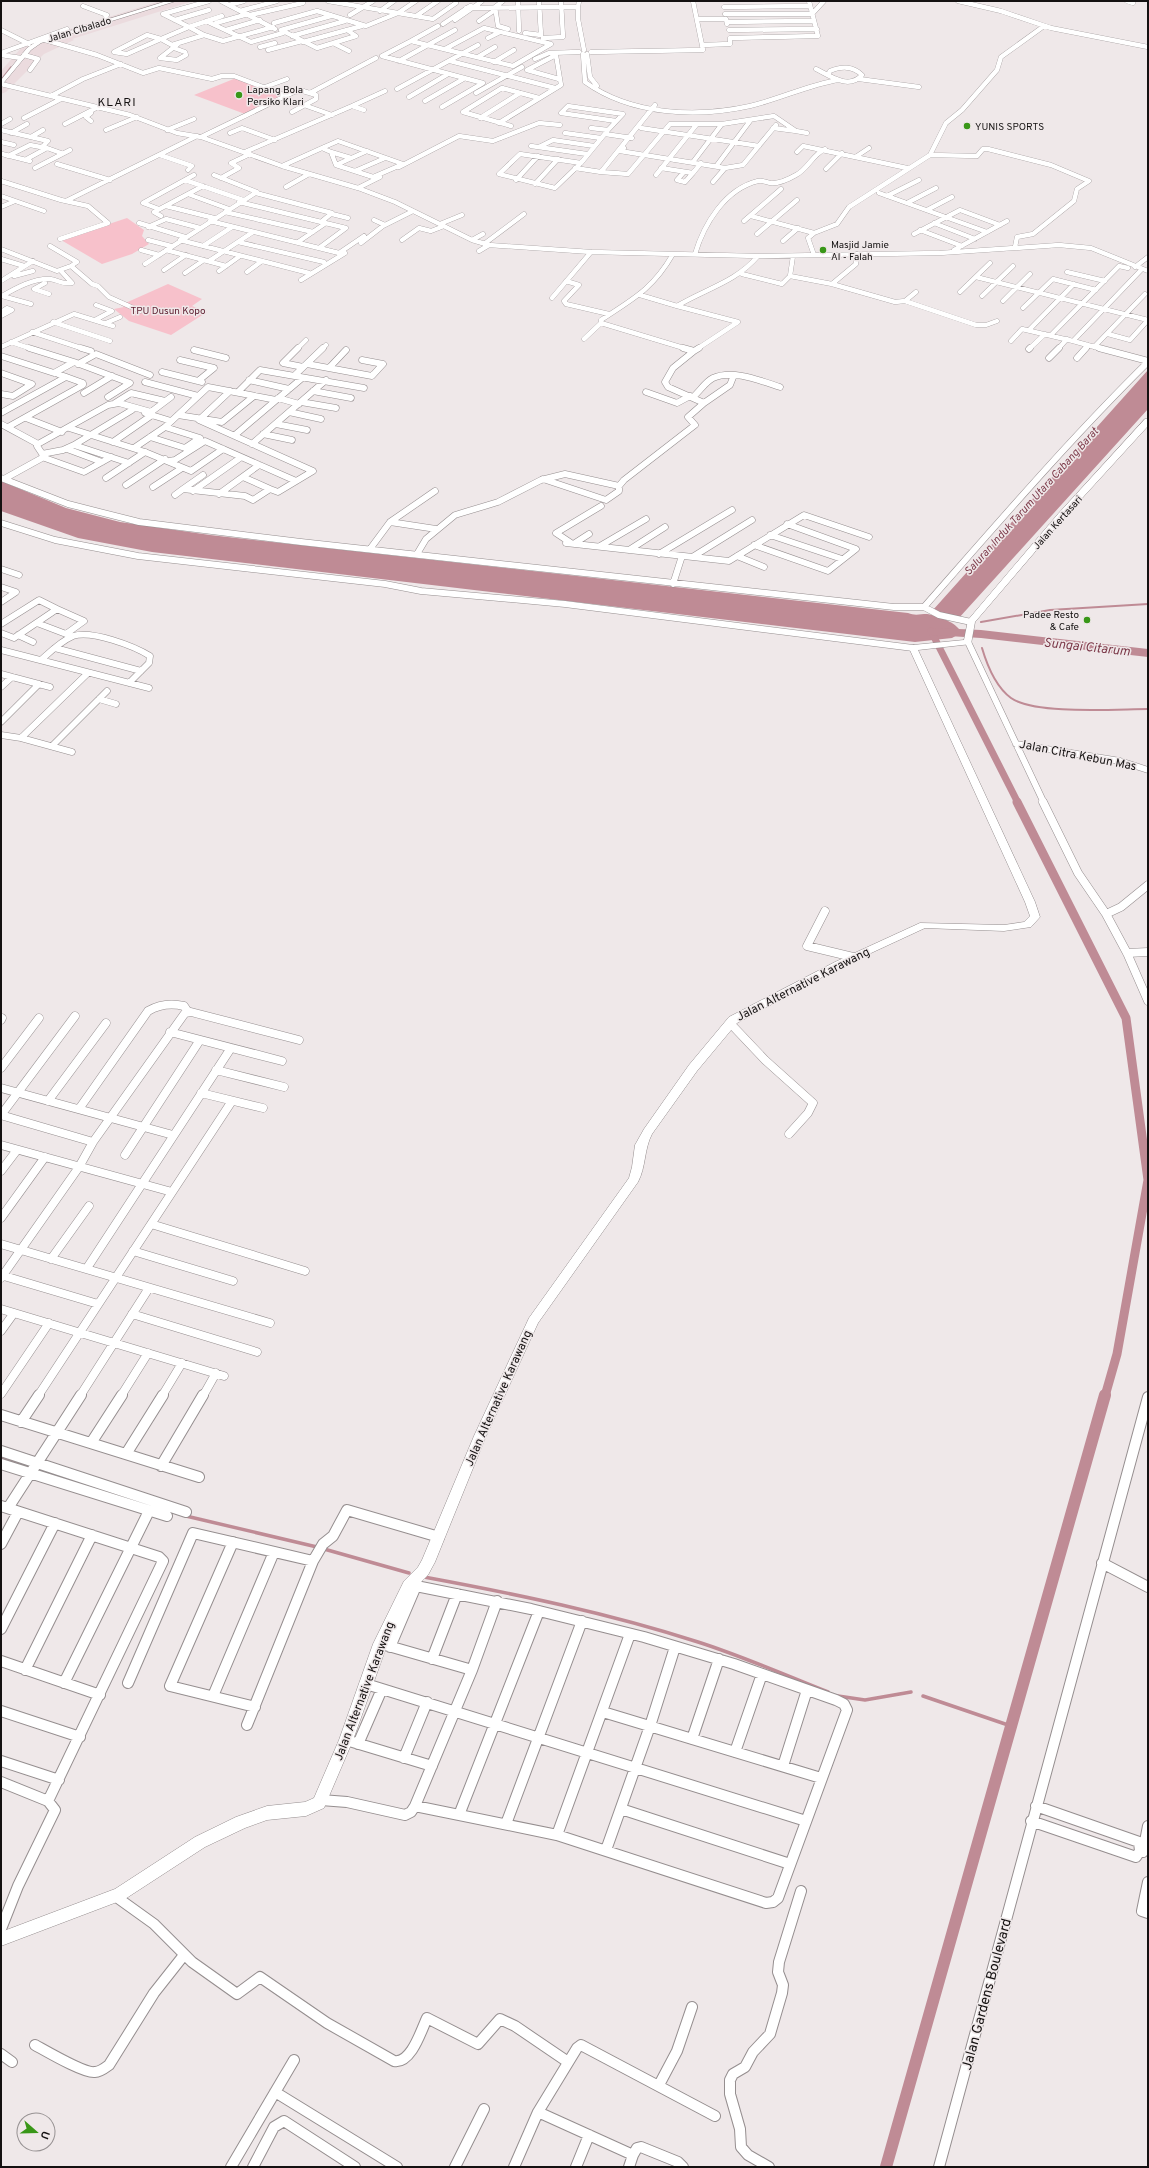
<svg xmlns="http://www.w3.org/2000/svg" width="1149" height="2168" font-family="Overpass,sans-serif">
	<style>
		.built { fill: #ebdbde }
		.green { fill: #f7c1cb }
		.water { fill: #bf8b95 }
		.lines { fill: none; stroke-linecap: round; stroke-linejoin: round }
		.stream-far2 { stroke: #bf8b95; stroke-width: 1.5 }
		.stream-far1 { stroke: #bf8b95; stroke-width: 2 }
		.stream { stroke: #bf8b95; stroke-width: 3.5 }
		.canal-far2 { stroke: #bf8b95; stroke-width: 7 }
		.canal-far1 { stroke: #bf8b95; stroke-width: 9 }
		.canal { stroke: #bf8b95; stroke-width: 12 }
		.river { fill: #bf8b95; fill-rule: evenodd }
		.street-far3-casing { stroke: #958e8f; stroke-width: 5 }
		.street-far2-casing { stroke: #958e8f; stroke-width: 7 }
		.street-far1-casing { stroke: #958e8f; stroke-width: 9 }
		.street-casing { stroke: #958e8f; stroke-width: 12 }
		.secondary-casing { stroke: #958e8f; stroke-width: 1 }
		.street-far3 { stroke: #fff; stroke-width: 4.5 }
		.street-far2 { stroke: #fff; stroke-width: 6 }
		.street-far1 { stroke: #fff; stroke-width: 8 }
		.street { stroke: #fff; stroke-width: 10 }
		.secondary { fill: #fff; fill-rule: evenodd }
		.poi-dot { fill: #399718; stroke: #efe8e9; stroke-width: 1.5 }
		.labels { text-anchor: middle; stroke-width: 3; stroke-linejoin: round; paint-order: stroke }
		.far-street-label { font-size: 10px; fill: #141111; stroke: #efe8e9 }
		.far-poi-label { font-size: 10px; fill: #141111; stroke: #efe8e9; text-anchor: start }
		.far-park-label { font-size: 10px; fill: #5d1d2f; stroke: #efe8e9 }
		.far-water-label { font-size: 11px; font-style: italic; fill: #7b3848; stroke: #efe8e9 }
		.far-quarter-label { font-size: 12px; letter-spacing: 1px; fill: #141111; stroke: #efe8e9 }
		.street-label { font-size: 12px; fill: #141111; stroke: #efe8e9 }
		.water-label { font-size: 13px; font-style: italic; fill: #7b3848; stroke: #efe8e9 }
		.near-street-label { font-size: 14px; fill: #141111; stroke: #efe8e9 }
	</style>
	<rect width="100%" height="100%" fill="#efe8e9"/>
	<!-- built -->
	<path class="built" d="M160,1H193L72,39L74,40L44,54L6,92L1,94V71L23,46L35,40Z"/>
	<!-- green -->
	<path class="green" d="M236,78L285,96L245,114L194,95Z
		M127,218L144,230L142,236L149,244L132,254L102,264L61,240Z
		M168,284L202,299L192,306L207,312L171,335L129,321L114,309L124,307L121,305Z"/>
	<!-- water -->
	<path class="water" d="M1148,370V409L958,619L933,610Z
		M1,481L66,508L120,522L210,535L908,613C915,616 920,614 927,614C936,615 954,622 959,629V634L952,638L915,642L152,552L78,538L1,511Z"/>
	<g class="lines">
		<!-- stream-far2 -->
		<path class="stream-far2" d="M78,28L105,20
			M1,80L11,67"/>
		<!-- stream-far1 -->
		<path class="stream-far1" d="M981,622L1050,610L1148,604
			M982,648C987,665 996,687 1011,698C1035,715 1117,709 1148,709"/>
		<!-- stream -->
		<path class="stream" d="M1,1457L26,1465
			M186,1516L317,1547
			M324,1549L409,1573
			M424,1577C516,1594 608,1613 698,1642C742,1656 785,1675 828,1692
			M838,1696L865,1700L911,1692
			M923,1696L1011,1726"/>
		<!-- canal-far2 -->
		<path class="canal-far2" d="M931,631L1018,803"/>
		<!-- canal-far1 -->
		<path class="canal-far1" d="M1017,802L1126,1018L1148,1180L1117,1354L1105,1396"/>
		<!-- canal -->
		<path class="canal" d="M886,2167L1105,1395"/>
		<!-- river -->
		<path class="river" d="M937,628L981,630L1148,649V657L981,638L932,635L931,632L932,629Z"/>
		<!-- street-far3 casing -->
		<g class="street-far3-casing">
			<path id="street-far3" d="M221,1L275,29
				M328,1L433,19L456,3
				M503,1L495,7L498,26L508,29
				M518,1L519,31
				M958,1L1001,11L1051,28L1148,47
				M1127,1L1133,3
				M229,5L244,1
				M83,6L107,15L105,18L109,20
				M474,7L482,1
				M578,7V19L584,50
				M724,7L810,6
				M466,8L578,7L579,1
				M240,11L277,1
				M380,11L394,1
				M163,14L189,27
				M163,14L209,1
				M725,14H812L824,1
				M250,15L303,3V1
				M350,15L373,1
				M416,16L438,1
				M697,19H726L727,24
				M175,20L209,10
				M206,21L251,42L283,33
				M479,21L495,10
				M727,22L814,21
				M216,23L248,14
				M274,23L317,11L366,26L398,13L416,1
				M443,24L470,6L474,7L455,20
				M438,26L411,41L513,66L551,44L484,28L445,49
				M189,27L222,16
				M1,30L29,44
				M226,30L260,20
				M281,30L317,48L356,36L347,30L362,26
				M281,30L331,16
				M729,30L817,29
				M525,33L541,35L539,1
				M147,35L161,39L127,54L114,52Z
				M204,35L223,41L273,27
				M292,36L345,21
				M488,38L500,32
				M543,38L563,37L561,1
				M161,39L172,45L204,35L189,27
				M161,39L189,27
				M45,40L97,55L143,73L159,68L212,79L222,76H234L287,96
				M411,41L382,56L483,83L442,107
				M303,42L347,30
				M333,43L349,51
				M702,45L730,44V38L818,36L809,1
				M260,47L275,43
				M174,48L185,52L186,55L177,60L160,58L178,44
				M268,50L302,41
				M591,52L703,50L693,1
				M1,53L67,29
				M583,54L585,82C631,115 696,118 750,106C780,99 808,85 838,80
				M587,54L590,77L597,86
				M1,55L21,58
				M24,55L38,59L30,70
				M478,57L495,47
				M535,59L549,53L579,52
				M399,61L455,30
				M450,61L555,88
				M494,62L514,50
				M816,69C830,76 849,90 862,75C853,66 841,66 830,71L828,75
				M527,70L559,79
				M859,79L919,87
				M1,84L130,115L177,133L201,137L282,166L358,188L395,202L472,240L489,245L591,252L758,256L940,253L1059,245L1091,248L1148,271
				M265,87L287,79
				M397,89L478,45
				M310,93L376,58
				M476,93L522,67
				M51,96L83,79L121,64
				M409,97L448,74
				M425,101L465,78
				M304,105L332,115
				M655,105L601,172L628,174L670,124H722L774,116L796,131L773,128
				M352,106L385,91
				M91,113L86,117L91,121
				M24,118L61,99
				M480,118L520,93
				M499,123L561,85L556,55L527,70
				M1,124L10,119
				M65,124L96,108
				M511,126L463,112L502,88L539,98
				M641,128L759,146
				M1,130L48,141L42,147
				M106,130L137,117
				M167,130L194,119
				M608,130L623,114L568,106L561,113L616,121
				M796,131L807,133
				M11,133L27,124
				M230,133L242,128L275,140
				M565,133L601,138
				M605,134L632,138
				M31,137L43,130
				M201,137L294,92L303,91L316,95V99L292,112
				M338,141L403,164L373,177L336,165L331,152L322,148Z
				M1,142L14,145
				M531,146L587,154
				M539,147L553,140L594,146
				M624,148L620,151L725,168L743,165L776,125
				M245,152L352,106L364,110
				M331,152L351,158
				M797,152L803,146L907,168
				M2,154L30,161
				M520,154L581,163L555,188L499,174Z
				M160,155L192,166L188,170
				M930,155L977,156L983,149H988L1051,165L1089,181L1077,189L1074,201L1033,234L1017,237L1015,247
				M8,156L30,145L46,148
				M857,156L869,148
				M25,160L47,148L61,153
				M693,162L722,124
				M581,163L608,130L591,128
				M57,164L110,180
				M336,165L367,151
				M717,165L750,121
				M282,166L322,148
				M399,167L459,136L493,141L539,123L560,125
				M35,168L70,150
				M575,168L601,172
				M661,168L693,173L701,163
				M826,169L842,153
				M355,171L385,158
				M684,172L677,180L685,182L693,173
				M656,175L697,124
				M221,178L239,168L231,163L250,154
				M185,180L243,200
				M516,180L538,156
				M1,181L61,200L88,206L108,223
				M713,182L725,168
				M535,184L558,159
				M286,187L309,174
				M358,188L380,177
				M256,193L332,213L321,222
				M879,193L987,232
				M188,194L229,209
				M1,196L44,211
				M887,196L919,180
				M68,200L197,136
				M239,202L346,228L319,248
				M907,203L936,188
				M166,206L214,218
				M1,207L15,201
				M159,209L143,203L194,175
				M927,210L952,197
				M225,212L313,232
				M332,214L348,218
				M161,216L154,212L203,186
				M751,216L814,233
				M374,220L385,225
				M210,221L339,253L364,236
				M744,221L781,189
				M139,223L185,237
				M934,223L975,239
				M440,224L462,215
				M148,227L166,219L200,228
				M920,230L962,246
				M757,234L797,200
				M914,234L960,210L1000,225
				M60,239L108,223
				M148,240L171,246
				M180,240L309,273
				M402,240L419,228L431,231L444,226
				M472,240L483,234
				M783,241L798,228
				M238,242L324,262
				M298,242L326,223
				M361,243L383,226L413,211
				M484,244L524,214
				M50,246L77,262L71,266
				M203,246L232,227
				M1,249L57,271L71,266L92,284L98,286L109,297L140,311
				M141,250L159,255
				M166,250L226,266
				M954,250L1007,221
				M479,251L489,245
				M673,254C653,289 633,299 601,320V323L687,349
				M695,254C704,224 725,189 758,181C763,180 766,182 770,183C778,184 789,179 796,175C808,169 812,155 825,149
				M814,255L808,238L814,233L837,224L849,207L930,155L946,123L962,110L997,70L1001,57L1044,26
				M1,259L24,266
				M209,261L253,232
				M145,264L257,192L214,175
				M1135,267L1148,257
				M164,270L186,255
				M219,271L240,256
				M247,272L262,261
				M1067,272L1105,281
				M185,273L204,260
				M742,274L782,284L790,276L793,256
				M14,276L33,271
				M790,276L832,284L895,302L905,301L916,292
				M976,277L1148,320
				M301,280L345,253
				M1,281L33,261
				M566,281L579,285L564,301L566,304L609,314
				M45,283L34,289L49,294
				M832,284L856,264L857,254
				M960,292L990,263
				M640,295L677,306C705,289 736,282 758,256
				M982,296L1013,266
				M552,298L591,252
				M905,301L976,325H986L997,321
				M1003,301L1030,274
				M31,304L2,296C16,288 34,278 50,279C58,280 64,285 72,283L61,271
				M677,306L738,322L697,349
				M1023,308L1053,279L1096,290
				M1,312L7,308L12,310L1,316
				M95,320L112,311L96,305
				M53,322L110,341
				M106,323L120,317
				M1029,330L1074,284
				M32,332L84,349
				M1108,334L1130,340L1148,320
				M1051,335L1119,266L1128,268
				M584,339L601,323
				M1011,341L1022,329L1073,341
				M11,342L32,349
				M1,347L74,314L113,326
				M1094,347L1145,294
				M297,349L306,340
				M322,349L326,345
				M1029,349L1045,334
				M1058,349L1067,339
				M1085,349L1088,345
				M1102,349L1073,341L1142,269"/>
		</g>
		<!-- street-far2 casing -->
		<g class="street-far2-casing">
			<path id="street-far2" d="M81,348L91,351
				M298,348L283,363L303,367
				M1099,348L1148,361
				M1029,349L1030,348
				M194,350L226,358
				M694,351L699,348
				M1,356L54,373L74,362L29,348
				M1049,358L1059,348
				M1077,358L1086,348
				M180,360L214,368L198,381
				M74,362L130,383L108,397
				M78,364L96,354L150,375
				M307,364L372,376L383,364L362,360
				M329,368L346,350
				M162,372L202,382
				M1,373L32,384L13,396L1,394
				M249,380L289,389
				M145,382L198,396
				M313,391L351,398
				M238,392L260,370L364,388
				M646,392L677,403L690,396
				M84,393L112,376
				M693,397C700,391 705,382 713,378C733,369 761,381 780,387
				M278,398L299,404
				M301,402L336,408
				M115,403L131,393L165,401
				M704,403L730,385L734,375
				M289,412L321,419
				M1,413L66,377
				M145,413L171,421
				M178,415L222,422L254,396
				M26,418L62,432
				M1,424L38,444
				M276,424L307,430
				M8,427L83,385V383L58,374
				M69,428L145,452L191,471L223,449
				M263,434L292,440
				M235,435L301,379L296,374L323,348
				M150,437L185,448L200,438L165,427
				M113,442L152,415
				M252,444L326,380
				M74,445L132,410
				M134,448L165,427L208,387L276,400
				M67,449L102,462
				M42,454L63,450L74,445L129,463
				M42,457L84,472L111,457
				M169,461L175,460L205,441L296,481
				M243,477L270,489
				M1,478L68,504L139,522L301,542L894,607H924
				M106,478L145,452
				M4,479L42,458L43,455L37,446L38,444L108,405L119,403L151,412L171,397
				M543,479L606,500L619,491V486L624,480L695,425L688,417L704,403L668,387L665,382L673,368L694,351L683,348
				M126,485L165,459
				M153,487L182,468
				M183,489L203,475
				M193,491L240,458
				M219,494L259,465
				M175,495L183,489L245,496L253,500L270,489L278,492L313,471L199,420L230,391
				M390,522L436,529
				M1,523L55,540L138,556L385,584L421,591L565,604L913,648
				M770,535L842,559
				M566,543L729,561L804,515L869,537
				M571,543L556,533L601,506
				M575,543L589,534
				M754,545L828,571L856,549L787,524
				M600,546L646,519
				M370,549L390,522L435,491
				M629,550L665,527
				M417,554L426,539L455,515L498,502L541,480L565,474L619,486
				M659,554L732,510
				M694,556L752,520
				M737,556L764,567
				M1,569L19,575
				M673,584L682,556
				M1,587L16,592L1,602
				M971,622L939,615L924,607C997,524 1069,440 1148,362
				M37,623L66,634L84,621L57,609
				M1,624L39,600L57,609L14,638L1,633
				M18,635L33,642
				M968,642L1044,803
				M55,648L141,671
				M1,650L149,688
				M41,660C51,651 61,641 73,636C92,630 134,646 150,656L149,663L129,683
				M1,674L50,687
				M1,687L12,677
				M99,699L116,704
				M1,722L39,684
				M1,735L21,738L72,752
				M21,738L88,673
				M1016,744L1120,761L1148,770
				M52,746L107,691"/>
		</g>
		<!-- street-far1 casing -->
		<g class="street-far1-casing">
			<path id="street-far1" d="M1043,802L1078,873L1106,914L1127,953L1148,1001
				M825,911L807,946L853,957
				M1106,914L1121,907L1148,885
				M1127,953L1148,952
				M1,1020L2,1018
				M730,1023L765,1060L813,1103L808,1113L789,1134
				M170,1032L282,1061
				M1,1068L39,1018
				M216,1070L284,1087
				M1,1088L173,1135
				M201,1093L263,1108
				M48,1101L106,1023
				M79,1109L148,1011C160,1004 171,1003 184,1006L188,1012
				M1,1115L75,1016
				M1,1115L93,1142
				M1,1145L172,1192
				M125,1155L200,1040
				M1,1171L17,1150
				M1,1218L45,1157
				M151,1224L305,1271
				M1,1244L270,1323
				M133,1251L233,1281
				M51,1259L89,1206
				M87,1268L231,1048
				M1,1275L98,1304
				M1,1278L79,1167L93,1142L185,1013L191,1012L299,1040
				M1,1309L224,1376
				M132,1314L257,1352
				M1,1331L14,1313
				M1,1394L49,1323
				M38,1396L232,1101
				M80,1396L149,1288
				M121,1396L148,1353
				M162,1396L182,1363
				M203,1396L216,1373"/>
		</g>
		<!-- street casing -->
		<g class="street-casing">
			<path id="street" d="M1,1415L199,1477
				M21,1422L39,1395
				M91,1443L122,1395
				M1,1451L186,1512
				M126,1454L163,1395
				M1,1464L167,1516
				M161,1466L203,1395
				M1,1506L159,1557L163,1561L48,1801
				M8,1508L81,1395
				M233,1542L170,1686L255,1707
				M1,1544L18,1512
				M1102,1563L1148,1587
				M1,1629L55,1523
				M385,1645L472,1670
				M432,1659L457,1594
				M1,1661L100,1695
				M25,1670L92,1535
				M64,1683L149,1511
				M128,1683L193,1533L313,1561
				M366,1684L806,1821
				M213,1696L274,1552
				M1,1711L80,1737
				M603,1712L821,1778
				M247,1725L313,1561L323,1544L333,1536L347,1510L439,1537
				M692,1739L719,1659
				M346,1740L432,1766
				M358,1744L382,1689
				M735,1752L762,1674
				M404,1758L427,1702
				M1,1761L59,1780
				M783,1766L807,1690
				M1,1782L48,1801L55,1810L18,1886L1,1929
				M321,1800L347,1802L405,1815L411,1812L415,1806L557,1835L766,1903L773,1902L778,1898L847,1710L844,1704L836,1700L734,1664L644,1637L531,1609L416,1586L390,1647
				M415,1806L472,1670L497,1601
				M621,1809L790,1864
				M459,1815L539,1611
				M1031,1821L1136,1857L1140,1851L1139,1842L1036,1806
				M506,1824L582,1621
				M557,1835L630,1634
				M606,1850L650,1726L675,1647
				M1143,1852L1148,1826
				M1148,1882L1142,1911L1148,1913
				M115,1896L154,1924L192,1962L237,1994L260,1977L327,2023L394,2061C411,2064 421,2031 427,2018L478,2044L500,2019L515,2026L568,2062
				M35,2045C46,2051 85,2074 95,2072C100,2072 105,2068 109,2065L154,1993L184,1955
				M1,2054L12,2062
				M659,2085L677,2051L692,2007
				M275,2092L397,2167
				M538,2112L633,2155L637,2148L641,2147L678,2162L683,2167
				M231,2167L294,2060
				M253,2167L274,2127L284,2121L355,2167
				M455,2167L484,2109
				M514,2167L538,2112L577,2048L581,2045L715,2116
				M576,2167L589,2135
				M629,2167L633,2155
				M769,2167L748,2155L741,2147L740,2129L730,2094V2080L733,2074L745,2067L753,2052L770,2034L782,1993L783,1985L778,1972L779,1962L801,1891
				M939,2167L1148,1397"/>
		</g>
		<!-- secondary casing -->
		<g class="secondary-casing">
			<path id="secondary" d="M167,1H176L41,43L31,50L1,86V80L27,48L37,41Z
				M1145,419H1148V426L1064,518L975,622L971,644L918,650L1035,902L1040,917L1031,927L1004,931L925,928L843,966L737,1023L697,1071L652,1134C644,1149 646,1167 638,1182L538,1323L486,1436L435,1562L428,1575L414,1589L387,1645L353,1740L324,1808L306,1816L267,1820L245,1828L205,1847L125,1899L1,1946V1932L115,1889L195,1837L236,1817L267,1806L305,1802L314,1798L339,1740L373,1644L404,1581L418,1567L422,1560L474,1436L529,1318L629,1178L632,1167L635,1145L644,1129L689,1065L729,1017L835,962L920,923L1004,925L1024,922L1030,916L1025,902L909,648L913,645L964,640L968,620L1058,514Z"/>
		</g>
		<!-- street-far3 -->
		<use href="#street-far3" class="street-far3"/>
		<!-- street-far2 -->
		<use href="#street-far2" class="street-far2"/>
		<!-- street-far1 -->
		<use href="#street-far1" class="street-far1"/>
		<!-- street -->
		<use href="#street" class="street"/>
		<!-- secondary -->
		<use href="#secondary" class="secondary"/>
	</g>
	<!-- markers -->
	<g class="poi-dot">
		<circle cx="239" cy="95" r="4"/>
		<circle cx="967" cy="126" r="4"/>
		<circle cx="823" cy="250" r="4"/>
		<circle cx="1087" cy="620" r="4"/>
	</g>
	<g class="labels">
		<!-- far-street labels -->
		<g class="far-street-label">
			<text transform="translate(79 29) rotate(-17)" y="4">Jalan Cibalado</text>
			<text transform="translate(1057 522) rotate(-48)" y="4">Jalan Kertasari</text>
		</g>
		<!-- far-poi labels -->
		<g class="far-poi-label">
			<text x="247" y="93">Lapang Bola<tspan x="247" dy="12">Persiko Klari</tspan></text>
			<text x="975" y="130">YUNIS SPORTS</text>
			<text x="831" y="248">Masjid Jamie<tspan x="831" dy="12">Al - Falah</tspan></text>
			<text x="1079" y="618" text-anchor="end">Padee Resto<tspan x="1079" dy="12">&amp; Cafe</tspan></text>
		</g>
		<!-- far-park labels -->
		<g class="far-park-label">
			<text x="168" y="314">TPU Dusun Kopo</text>
		</g>
		<!-- far-water labels -->
		<g class="far-water-label">
			<text transform="translate(1031 501) rotate(-48)" y="4">Saluran Induk Tarum Utara Cabang Barat</text>
		</g>
		<!-- far-quarter labels -->
		<g class="far-quarter-label">
			<text x="117" y="106">KLARI</text>
		</g>
		<!-- street labels -->
		<g class="street-label">
			<text transform="translate(1078 755) rotate(11)" y="4">Jalan Citra Kebun Mas</text>
			<text transform="translate(803 984) rotate(-27)" y="4">Jalan Alternative Karawang</text>
			<text transform="translate(498 1398) rotate(-66)" y="4">Jalan Alternative Karawang</text>
			<text transform="translate(364 1691) rotate(-69)" y="4">Jalan Alternative Karawang</text>
		</g>
		<!-- water labels -->
		<g class="water-label">
			<text transform="translate(1087 646) rotate(6)" y="5">Sungai Citarum</text>
		</g>
		<!-- near-street labels -->
		<g class="near-street-label">
			<text transform="translate(986 1994) rotate(-75)" y="5">Jalan Gardens Boulevard</text>
		</g>
	</g>
	<!-- border -->
	<rect width="1149" height="2168" fill="none" stroke="#141111" stroke-width="4"/>
	<!-- north arrow -->
	<g transform="translate(36 2132) rotate(110)"><circle r="19" fill="#efe8e9" stroke="#979293"/>
	<path d="M0-3L7 15L0 10L-7 15Z" fill="#399718"/>
	<text y="-6" font-size="11" font-weight="bold" text-anchor="middle" fill="#141111">U</text>
	</g>
</svg>
